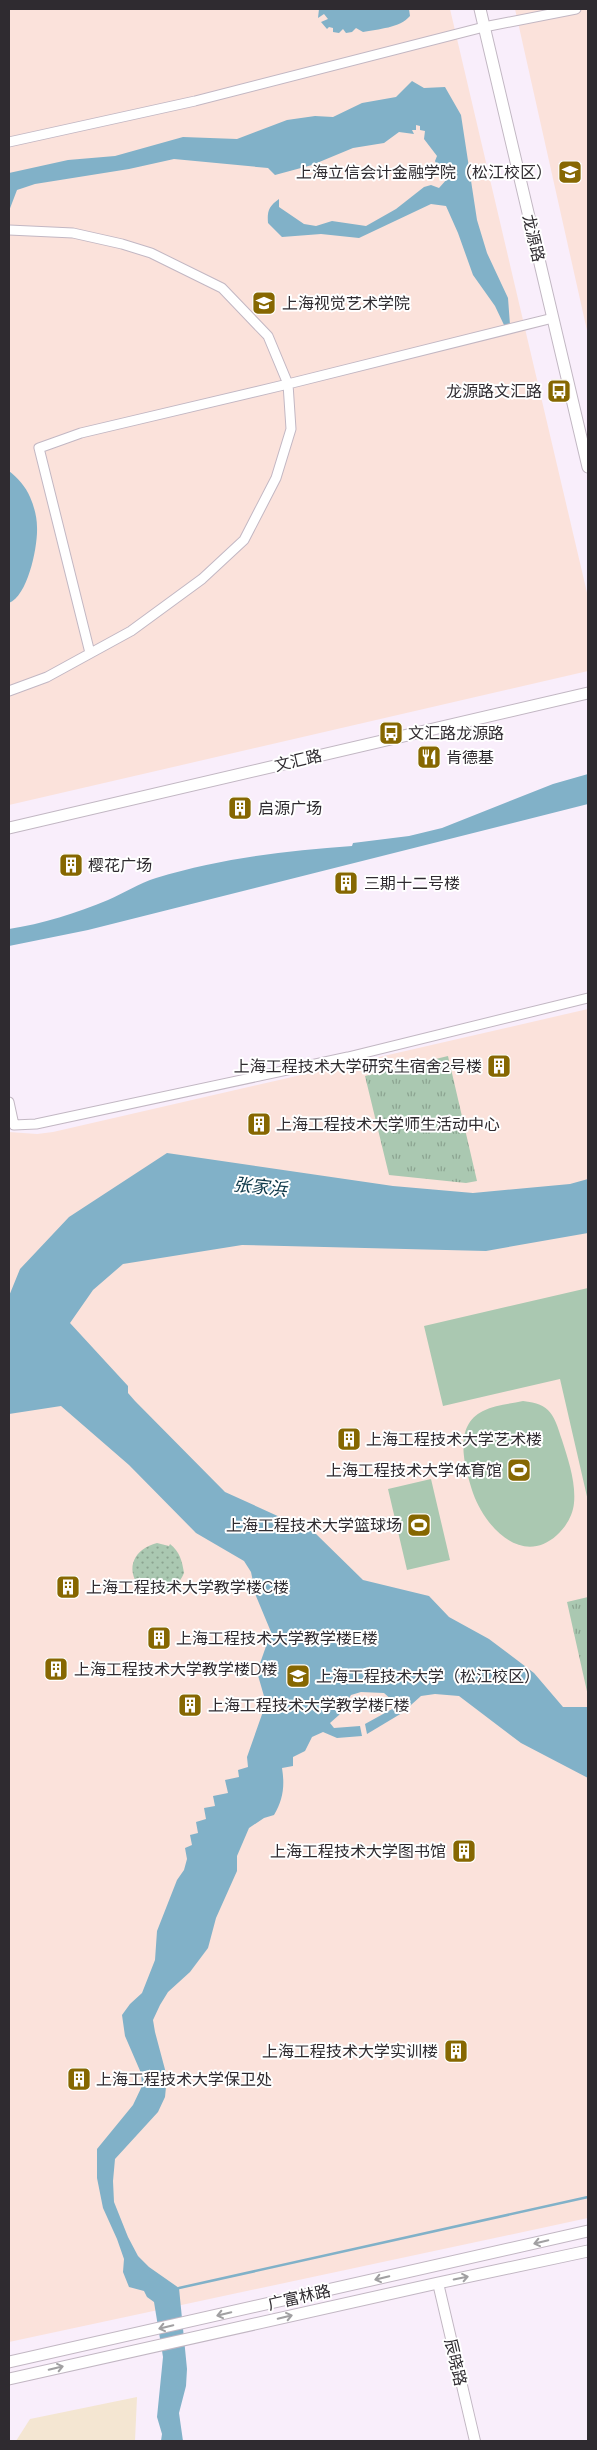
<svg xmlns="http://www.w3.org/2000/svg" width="597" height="2450" font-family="Raleway,'Noto Sans SC',sans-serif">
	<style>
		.commercial { fill: #f4e6d2 }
		.education { fill: #fbe2db }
		.grass { fill: url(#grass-tufts) }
		.park { fill: url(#park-dots) }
		.pitch { fill: #aac8b1 }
		.water { fill: #81b1c8 }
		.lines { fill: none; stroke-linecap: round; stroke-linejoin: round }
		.stream { stroke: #81b1c8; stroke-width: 2.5 }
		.minor-casing { stroke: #c2b7c3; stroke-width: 11 }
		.tertiary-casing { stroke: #c2b7c3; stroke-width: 12 }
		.secondary-casing { stroke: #c2b7c3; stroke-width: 13 }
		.minor { stroke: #fff; stroke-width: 9 }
		.tertiary { stroke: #fff; stroke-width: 10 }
		.secondary { stroke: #fff; stroke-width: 11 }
		.oneway { stroke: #a1a0a2 }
		.labels { text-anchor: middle; stroke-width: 4; stroke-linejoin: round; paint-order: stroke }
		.poi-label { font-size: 16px; fill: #2f2b30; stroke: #fff; text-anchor: start }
		.street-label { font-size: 16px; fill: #2f2b30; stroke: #fff }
		.water-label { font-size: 18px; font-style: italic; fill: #0c3748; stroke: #fff }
	</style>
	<defs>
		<pattern id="grass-tufts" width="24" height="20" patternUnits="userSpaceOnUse" patternTransform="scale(1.25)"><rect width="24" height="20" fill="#aac8b1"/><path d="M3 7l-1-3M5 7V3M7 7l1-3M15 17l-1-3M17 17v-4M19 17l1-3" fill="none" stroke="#8ba390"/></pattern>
		<pattern id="park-dots" width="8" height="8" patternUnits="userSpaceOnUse" patternTransform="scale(1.25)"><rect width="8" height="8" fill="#aac8b1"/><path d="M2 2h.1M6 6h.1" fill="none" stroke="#8ba390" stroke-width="1.8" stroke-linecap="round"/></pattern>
	</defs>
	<rect width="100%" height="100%" fill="#f9eefb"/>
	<!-- commercial -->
	<path class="commercial" d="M137,2397L135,2441H16L30,2419Z"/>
	<!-- education -->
	<path class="education" d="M9,9H450L588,597V671L9,805Z
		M515,9H588V335Z
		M588,1009V2218L9,2342V1132L37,1134L53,1132Z"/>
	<!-- grass -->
	<path class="grass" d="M448,1056L477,1181L466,1183L389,1175L365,1076Z
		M588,1597V1696L567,1602Z"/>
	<!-- park -->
	<path class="park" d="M157,1543L169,1546L170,1544C180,1552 182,1561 184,1573C177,1590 159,1599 143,1587L140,1588C124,1567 135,1549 157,1543Z"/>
	<!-- pitch -->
	<path class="pitch" d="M588,1288V1501L560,1379L443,1406L424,1326Z
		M523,1401C551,1404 554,1415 562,1440C568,1459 576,1482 574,1503C573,1515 566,1527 557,1535C522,1567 485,1527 473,1493C465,1468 452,1426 483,1411C495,1405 510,1404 523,1401Z
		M431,1479L450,1560L407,1570L388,1489Z"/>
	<!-- water -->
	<path class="water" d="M319,9H409L410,16C400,28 378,29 363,32L356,28L352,32L346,33L343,29L339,33L333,32V28L329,27L327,29L321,22L328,19L324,14L318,18Z
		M412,81L424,88L445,87L461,115L477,220L487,253L508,298L510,325H504L495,306L473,275L458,233L446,206L431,204L359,238L321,234L282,237L268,223C267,211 269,206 279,199V207L304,224L316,226L332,221L366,226L396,209L424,187L431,185L439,188L447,179L441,175L435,161L437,156L424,139L425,131L420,130V126L416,125V130H412L414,134L399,132L384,143L353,148L312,165L275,175L268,168L174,159L129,169L35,184L17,190L9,211V173L68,160L115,156L183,137L237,139L287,120L315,116L333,117L362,103L396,97Z
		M9,471C17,477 26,487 30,497C34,506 37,517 37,527C38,546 28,596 9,603Z
		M588,774V804L88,930L9,946V929C42,924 77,913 108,900C124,893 140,883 156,878C222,858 284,851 352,846L353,843L409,836L442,828L553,784Z
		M167,1153L393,1186L473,1193L570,1184L588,1179V1233L486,1251L242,1245L123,1264L93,1290L70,1323L128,1386V1393L135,1401L225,1492L315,1533L363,1580L429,1596L449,1617L489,1639L534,1673L563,1707H588V1778L521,1743L459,1696L435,1694L421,1696L402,1713L367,1734L365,1724L394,1708V1702L384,1693L361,1692L351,1695L339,1715L330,1723L334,1728L360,1726L362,1736L337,1738L323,1732L312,1737L305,1751L293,1757V1766L282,1768C285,1786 283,1800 274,1815L264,1818L249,1828L237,1856V1871L216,1918L208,1948L190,1972L168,1992L160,2005L153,2020L155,2032L167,2077L165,2097L158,2112L115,2159L113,2181L114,2202L128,2237L138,2256L149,2267L179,2288L187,2369L186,2386L179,2413L183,2441H161L162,2434L157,2417L163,2357L154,2302L147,2297L144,2291L129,2287L123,2272L124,2259L117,2239L103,2208L97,2178V2149L133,2105L142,2086L141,2073L125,2036L122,2015L130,2004L142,1993L155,1960L157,1931L177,1880L184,1870L187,1859L185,1848L192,1845L190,1835L198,1833L196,1822L206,1819L204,1808L215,1806L213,1796L228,1793L225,1780L239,1777L238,1770L248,1767L247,1757L266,1703L257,1672L271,1632L256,1596L251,1572L244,1561L196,1533L129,1465L61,1406L9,1414V1296L20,1269L69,1217Z"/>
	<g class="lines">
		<!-- stream -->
		<path class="stream" d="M179,2288L588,2197"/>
		<!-- minor casing -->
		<g class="minor-casing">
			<path id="minor" d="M9,142L195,101L484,27L576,9
				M9,230L73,233L122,244L151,253L222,288L268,336L288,384L291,429L276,478L244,540L202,579L131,631L47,677L9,691
				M90,653L39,448L81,433L288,384L553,318
				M9,1102L14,1125L36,1124L348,1057L588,998"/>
		</g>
		<!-- tertiary casing -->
		<g class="tertiary-casing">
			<path id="tertiary" d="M438,2283L475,2441"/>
		</g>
		<!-- secondary casing -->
		<g class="secondary-casing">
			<path id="secondary" d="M480,9L588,467
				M9,828L588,693
				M9,2362L588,2231
				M9,2379L438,2283L588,2251"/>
		</g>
		<!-- minor -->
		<use href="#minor" class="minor"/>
		<!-- tertiary -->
		<use href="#tertiary" class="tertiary"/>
		<!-- secondary -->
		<use href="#secondary" class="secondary"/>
	</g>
	<!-- one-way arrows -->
	<defs><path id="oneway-shaft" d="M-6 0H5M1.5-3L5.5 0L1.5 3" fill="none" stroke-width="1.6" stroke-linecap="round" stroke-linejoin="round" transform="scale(1.25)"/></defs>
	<g class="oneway">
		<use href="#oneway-shaft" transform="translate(541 2242) rotate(167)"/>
		<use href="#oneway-shaft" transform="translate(382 2278) rotate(167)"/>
		<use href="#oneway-shaft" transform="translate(461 2278) rotate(-12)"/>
		<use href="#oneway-shaft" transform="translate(224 2314) rotate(167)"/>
		<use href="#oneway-shaft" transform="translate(285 2317) rotate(-13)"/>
		<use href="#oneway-shaft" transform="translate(166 2327) rotate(167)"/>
		<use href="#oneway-shaft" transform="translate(56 2368) rotate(-13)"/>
	</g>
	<!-- icons -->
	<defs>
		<g id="university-square" transform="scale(1.25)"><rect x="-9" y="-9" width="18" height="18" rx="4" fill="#866701" stroke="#fff"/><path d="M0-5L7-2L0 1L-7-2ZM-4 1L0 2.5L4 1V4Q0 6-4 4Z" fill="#fff"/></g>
		<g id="bus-square" transform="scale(1.25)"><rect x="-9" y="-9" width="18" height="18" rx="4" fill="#866701" stroke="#fff"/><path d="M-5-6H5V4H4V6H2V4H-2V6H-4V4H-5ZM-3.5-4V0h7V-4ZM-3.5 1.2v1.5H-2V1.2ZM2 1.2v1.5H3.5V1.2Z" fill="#fff"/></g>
		<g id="restaurant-square" transform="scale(1.25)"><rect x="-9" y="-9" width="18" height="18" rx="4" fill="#866701" stroke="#fff"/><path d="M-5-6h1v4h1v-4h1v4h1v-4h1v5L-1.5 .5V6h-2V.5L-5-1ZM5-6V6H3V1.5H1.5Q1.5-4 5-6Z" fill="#fff"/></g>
		<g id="building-square" transform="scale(1.25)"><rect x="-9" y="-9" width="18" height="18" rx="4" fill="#866701" stroke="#fff"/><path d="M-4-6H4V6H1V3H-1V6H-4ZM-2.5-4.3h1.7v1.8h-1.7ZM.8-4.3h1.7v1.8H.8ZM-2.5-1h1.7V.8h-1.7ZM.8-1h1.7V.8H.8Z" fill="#fff"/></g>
		<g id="stadium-square" transform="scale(1.25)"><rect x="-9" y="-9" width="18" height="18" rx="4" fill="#866701" stroke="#fff"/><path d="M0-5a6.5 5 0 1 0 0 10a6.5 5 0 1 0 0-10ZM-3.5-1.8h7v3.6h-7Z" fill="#fff"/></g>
	</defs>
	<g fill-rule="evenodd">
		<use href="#university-square" x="570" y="172"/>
		<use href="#university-square" x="264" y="303"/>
		<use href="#bus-square" x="559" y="391"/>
		<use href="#bus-square" x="391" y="733"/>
		<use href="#restaurant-square" x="429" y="757"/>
		<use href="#building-square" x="240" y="808"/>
		<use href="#building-square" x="71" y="865"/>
		<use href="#building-square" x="346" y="883"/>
		<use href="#building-square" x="499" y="1066"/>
		<use href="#building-square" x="259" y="1124"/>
		<use href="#building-square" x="349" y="1439"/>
		<use href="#stadium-square" x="519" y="1470"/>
		<use href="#stadium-square" x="419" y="1525"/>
		<use href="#building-square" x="68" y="1587"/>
		<use href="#building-square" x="159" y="1638"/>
		<use href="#building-square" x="56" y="1669"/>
		<use href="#university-square" x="298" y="1676"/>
		<use href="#building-square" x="190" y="1705"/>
		<use href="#building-square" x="464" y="1851"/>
		<use href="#building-square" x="456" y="2051"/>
		<use href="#building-square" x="79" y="2079"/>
	</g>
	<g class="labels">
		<!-- poi labels -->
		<g class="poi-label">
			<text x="552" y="178" text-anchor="end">上海立信会计金融学院（松江校区）</text>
			<text x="282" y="309">上海视觉艺术学院</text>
			<text x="542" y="397" text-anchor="end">龙源路文汇路</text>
			<text x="408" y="739">文汇路龙源路</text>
			<text x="446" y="763">肯德基</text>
			<text x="258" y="814">启源广场</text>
			<text x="88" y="871">樱花广场</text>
			<text x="364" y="889">三期十二号楼</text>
			<text x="482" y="1072" text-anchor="end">上海工程技术大学研究生宿舍2号楼</text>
			<text x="276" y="1130">上海工程技术大学师生活动中心</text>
			<text x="366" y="1445">上海工程技术大学艺术楼</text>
			<text x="502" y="1476" text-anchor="end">上海工程技术大学体育馆</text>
			<text x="402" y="1531" text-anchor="end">上海工程技术大学篮球场</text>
			<text x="86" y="1593">上海工程技术大学教学楼C楼</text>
			<text x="176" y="1644">上海工程技术大学教学楼E楼</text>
			<text x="74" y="1675">上海工程技术大学教学楼D楼</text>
			<text x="316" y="1682">上海工程技术大学（松江校区）</text>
			<text x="208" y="1711">上海工程技术大学教学楼F楼</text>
			<text x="446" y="1857" text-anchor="end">上海工程技术大学图书馆</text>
			<text x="438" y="2057" text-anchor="end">上海工程技术大学实训楼</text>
			<text x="96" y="2085">上海工程技术大学保卫处</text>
		</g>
		<!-- street labels -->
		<g class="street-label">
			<text transform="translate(534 238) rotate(77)" y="6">龙源路</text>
			<text transform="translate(298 760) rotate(-13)" y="6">文汇路</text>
			<text transform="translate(299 2297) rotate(-13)" y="6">广富林路</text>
			<text transform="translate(456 2362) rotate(77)" y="6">辰晓路</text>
		</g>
		<!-- water labels -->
		<g class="water-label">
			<text transform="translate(260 1187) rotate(6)" y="6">张家浜</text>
		</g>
	</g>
	<!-- border -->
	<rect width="597" height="2450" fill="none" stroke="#2f2b30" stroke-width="20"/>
</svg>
